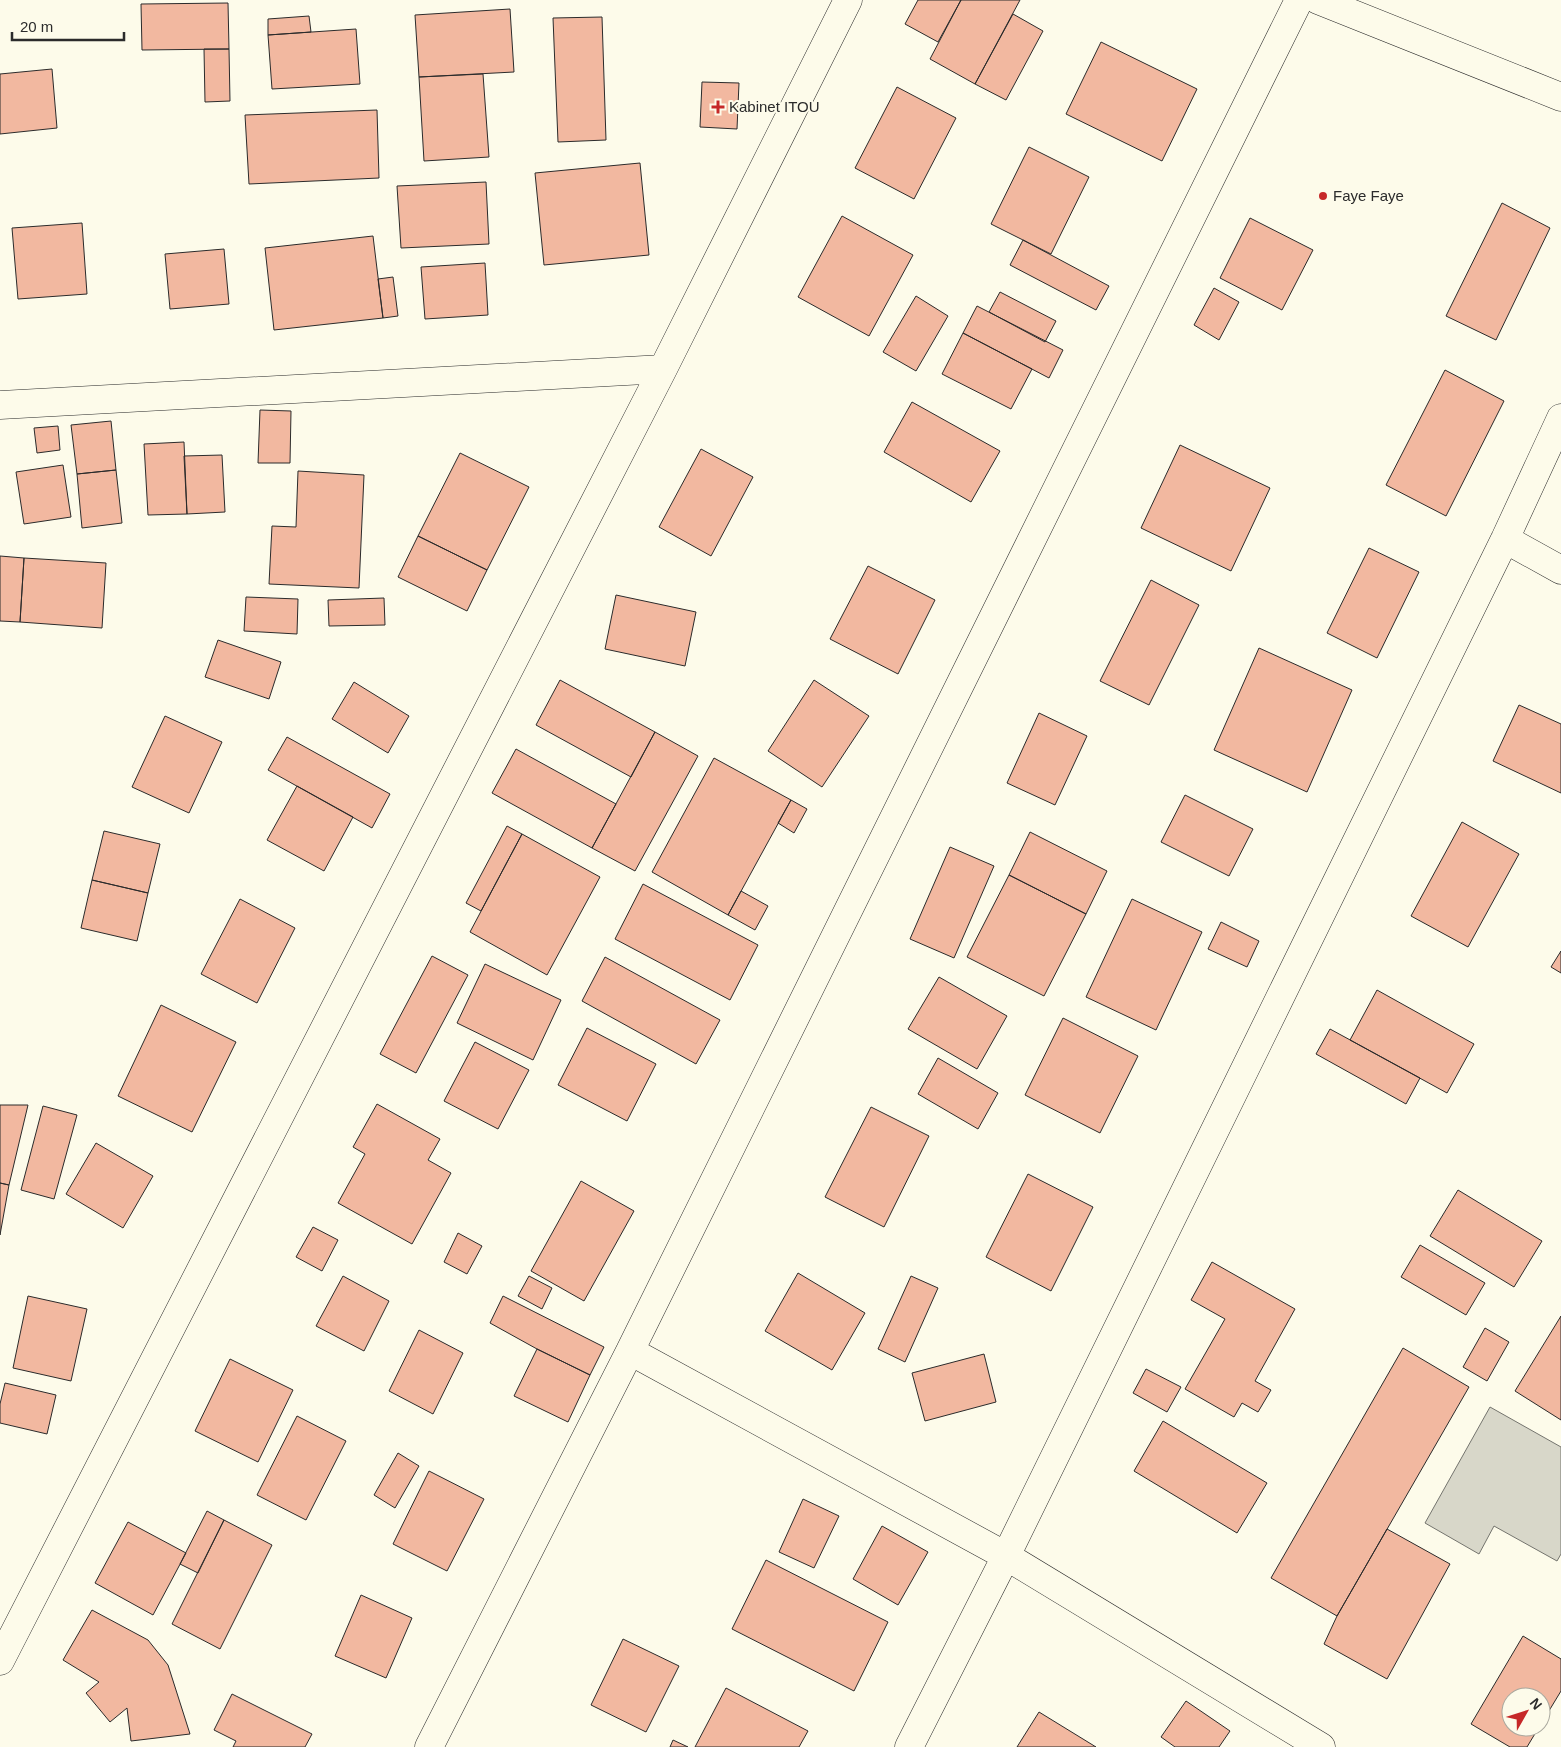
<svg xmlns="http://www.w3.org/2000/svg" width="1561" height="1747" font-family="Helvetica,sans-serif">
	<style>
		.water { fill: #d8d7c9; stroke: #74746e }
		.building { fill: #f2b8a0; stroke: #2b2b2b }
		.lines { fill: none; stroke-linecap: round; stroke-linejoin: round }
		.minor-casing { stroke: #2b2b2b; stroke-width: 29 }
		.tertiary-casing { stroke: #2b2b2b; stroke-width: 29 }
		.minor { stroke: #fdfbea; stroke-width: 28 }
		.tertiary { stroke: #fdfbea; stroke-width: 28 }
		.poi-dot { fill: #c62828; stroke: #fdfbea; stroke-width: 2 }
		.labels { text-anchor: middle; stroke-width: 4; stroke-linejoin: round; paint-order: stroke }
		.poi-label { font-size: 15px; fill: #2b2b2b; stroke: #fdfbea; text-anchor: start }
	</style>
	<rect width="100%" height="100%" fill="#fdfbea"/>
	<!-- water -->
	<path class="water" d="M1490,1407L1561,1447V1554L1557,1561L1494,1526L1479,1554L1425,1523Z"/>
	<!-- building -->
	<path class="building" d="M918,0H961L938,42L905,24Z
		M961,0H1020L975,84L930,59Z
		M228,3L229,49L142,50L141,4Z
		M510,9L514,72L419,77L415,15Z
		M1013,14L1043,31L1006,100L975,84Z
		M309,16L311,32L268,35V19Z
		M602,17L606,140L558,142L553,18Z
		M356,29L360,84L272,89L268,35Z
		M1101,42L1197,89L1162,161L1066,114Z
		M204,49H229L230,101L205,102Z
		M52,69L57,128L0,134V74Z
		M483,74L489,157L424,161L419,77Z
		M702,82L739,83L737,129L700,127Z
		M897,87L956,118L914,199L855,168Z
		M377,110L379,178L249,184L245,115Z
		M1029,147L1089,177L1051,254L991,224Z
		M640,163L649,255L544,265L535,173Z
		M486,182L489,244L401,248L397,186Z
		M1502,203L1550,228L1496,340L1446,316Z
		M842,216L913,255L869,336L798,297Z
		M1250,218L1313,250L1282,310L1220,278Z
		M82,223L87,294L18,299L12,228Z
		M373,236L383,318L274,330L265,248Z
		M1023,240L1109,286L1096,310L1010,265Z
		M224,249L229,304L170,309L165,254Z
		M485,263L488,315L425,319L421,267Z
		M393,277L398,316L383,318L378,279Z
		M1214,288L1239,302L1219,340L1194,325Z
		M1000,292L1056,321L1045,342L989,312Z
		M916,296L948,316L916,371L883,352Z
		M977,306L1063,350L1049,378L963,333Z
		M963,333L1032,369L1011,409L942,374Z
		M1445,370L1504,401L1446,516L1386,485Z
		M912,402L1000,451L971,502L884,452Z
		M260,410L291,411L290,463H258Z
		M111,421L116,470L77,474L71,425Z
		M58,426L60,450L37,453L34,428Z
		M184,442L187,514L148,515L144,444Z
		M1180,445L1270,488L1231,571L1141,528Z
		M701,449L753,477L711,556L659,527Z
		M460,453L529,487L487,570L418,536Z
		M222,455L225,512L187,514L184,456Z
		M63,465L71,517L24,524L16,472Z
		M116,470L122,523L82,528L77,474Z
		M298,471L364,475L359,588L269,584L272,526L296,527Z
		M418,536L487,570L467,611L398,577Z
		M1369,548L1419,572L1377,658L1327,633Z
		M0,556L24,558L20,622L0,621Z
		M24,558L106,563L102,628L20,622Z
		M868,566L935,600L898,674L830,639Z
		M1151,580L1199,605L1149,705L1100,681Z
		M616,595L696,612L685,666L605,649Z
		M246,597L298,599L297,634L244,631Z
		M384,598L385,625L329,626L328,600Z
		M218,640L281,662L269,699L205,677Z
		M1259,648L1352,690L1307,792L1214,750Z
		M560,680L655,732L631,777L536,725Z
		M814,680L869,716L822,787L768,751Z
		M354,682L409,716L388,753L332,719Z
		M1519,705L1561,724V793L1493,761Z
		M1039,713L1087,736L1055,805L1007,783Z
		M165,716L222,742L189,813L132,787Z
		M655,732L698,756L635,871L592,848Z
		M287,737L390,794L372,828L268,770Z
		M516,749L616,804L592,848L492,793Z
		M714,758L791,800L728,915L652,872Z
		M297,786L353,817L324,871L267,840Z
		M1185,795L1253,829L1229,876L1161,842Z
		M791,800L807,809L794,833L778,823Z
		M1462,822L1519,854L1468,947L1411,916Z
		M507,826L522,834L481,911L466,903Z
		M104,831L160,844L148,893L92,880Z
		M1030,832L1107,871L1086,914L1009,875Z
		M522,834L600,877L547,975L470,932Z
		M950,847L994,866L954,958L910,939Z
		M1009,875L1086,914L1044,996L967,957Z
		M92,880L148,893L137,941L81,928Z
		M643,884L758,945L730,1000L615,939Z
		M741,891L768,906L755,930L728,915Z
		M240,899L295,928L257,1003L201,974Z
		M1132,899L1202,932L1156,1030L1086,997Z
		M1221,922L1259,941L1247,967L1208,949Z
		M1561,951V973L1551,967Z
		M432,956L468,975L416,1073L380,1054Z
		M605,957L720,1020L696,1064L582,1001Z
		M485,964L561,1000L533,1060L457,1023Z
		M939,977L1007,1016L977,1069L908,1029Z
		M1377,990L1474,1044L1447,1093L1350,1040Z
		M161,1005L236,1042L192,1132L118,1096Z
		M1063,1018L1138,1056L1100,1133L1025,1095Z
		M587,1028L656,1064L627,1121L558,1085Z
		M1330,1029L1420,1078L1406,1104L1316,1054Z
		M475,1042L529,1070L498,1129L444,1101Z
		M938,1058L998,1093L978,1129L918,1094Z
		M377,1104L440,1139L428,1160L451,1173L412,1244L338,1203L365,1154L353,1147Z
		M0,1105H28L9,1185L0,1183Z
		M43,1106L77,1115L54,1199L21,1190Z
		M871,1107L929,1136L884,1227L825,1197Z
		M96,1143L153,1176L123,1228L66,1194Z
		M1028,1174L1093,1207L1051,1291L986,1257Z
		M581,1181L634,1211L584,1301L531,1271Z
		M0,1183L9,1185L0,1235Z
		M1458,1190L1542,1241L1514,1287L1430,1236Z
		M313,1227L338,1240L322,1271L296,1257Z
		M458,1233L482,1246L467,1274L444,1262Z
		M1420,1245L1485,1283L1466,1315L1401,1277Z
		M1212,1262L1295,1309L1255,1381L1271,1390L1258,1412L1242,1403L1234,1417L1185,1389L1225,1319L1191,1300Z
		M798,1273L865,1313L832,1370L765,1331Z
		M343,1276L389,1301L364,1351L316,1326Z
		M529,1276L552,1288L542,1309L518,1296Z
		M911,1276L938,1288L905,1362L878,1349Z
		M28,1296L87,1309L71,1381L13,1368Z
		M503,1296L604,1347L590,1375L537,1349L490,1323Z
		M1561,1316V1420L1515,1391Z
		M1485,1328L1509,1342L1487,1381L1463,1367Z
		M419,1330L463,1353L433,1414L389,1391Z
		M1403,1348L1469,1387L1337,1616L1271,1578Z
		M537,1349L590,1375L568,1422L514,1396Z
		M984,1354L996,1402L925,1421L912,1373Z
		M230,1359L293,1390L258,1462L195,1431Z
		M1146,1369L1181,1387L1167,1412L1133,1393Z
		M5,1383L56,1395L47,1434L0,1423V1404Z
		M297,1416L346,1441L306,1520L257,1495Z
		M1163,1421L1267,1483L1237,1533L1134,1471Z
		M398,1453L419,1466L395,1508L374,1495Z
		M429,1471L484,1499L447,1571L393,1544Z
		M803,1499L839,1516L814,1568L779,1552Z
		M207,1511L224,1520L198,1573L180,1564Z
		M224,1520L272,1545L220,1649L172,1624Z
		M128,1522L186,1553L153,1615L95,1583Z
		M882,1526L928,1552L898,1605L853,1579Z
		M1387,1529L1450,1564L1387,1679L1324,1644L1337,1616Z
		M766,1560L888,1622L854,1691L732,1629Z
		M361,1595L412,1618L386,1678L335,1656Z
		M92,1610L148,1640L168,1665L190,1734L131,1741L127,1708L110,1722L86,1693L99,1682L63,1660Z
		M1523,1636L1561,1659V1691L1541,1724V1697H1511V1727H1539L1527,1747H1510L1471,1724Z
		M623,1639L679,1666L646,1732L591,1705Z
		M726,1688L808,1731L799,1747H695Z
		M232,1694L312,1734L305,1747H233L236,1741L214,1730Z
		M1186,1701L1230,1731L1219,1747H1175L1161,1737Z
		M1039,1712L1096,1747H1017Z
		M673,1740L688,1747H670Z"/>
	<g class="lines">
		<!-- minor casing -->
		<g class="minor-casing">
			<path id="minor" d="M0,405L663,369
				M1505,539L1561,570
				M630,1351L1006,1556L1321,1747
				M0,1661L663,369L848,0
				M429,1747L630,1351L1299,0
				M909,1747L1006,1556L1505,539L1561,418"/>
		</g>
		<!-- tertiary casing -->
		<g class="tertiary-casing">
			<path id="tertiary" d="M1318,0L1561,97"/>
		</g>
		<!-- minor -->
		<use href="#minor" class="minor"/>
		<!-- tertiary -->
		<use href="#tertiary" class="tertiary"/>
	</g>
	<!-- markers -->
	<g class="poi-dot">
		<path d="M715.5 99.5h5v5h5v5h-5v5h-5v-5h-5v-5h5z"/>
		<circle cx="1323" cy="196" r="5"/>
	</g>
	<g class="labels">
		<!-- poi labels -->
		<g class="poi-label">
			<text x="729" y="112">Kabinet ITOU</text>
			<text x="1333" y="201">Faye Faye</text>
		</g>
	</g>
	<!-- north arrow -->
	<g transform="translate(1526 1712) rotate(51)"><circle r="24" fill="#fdfbea" stroke="#a9a89e"/>
	<path d="M0-4L9 19L0 12L-9 19Z" fill="#c62828"/>
	<text y="-8" font-size="14" font-weight="bold" text-anchor="middle" fill="#2b2b2b">N</text>
	</g>
	<!-- scale -->
	<path d="M12 32v8h112v-8" fill="none" stroke="#2b2b2b" stroke-width="2.5"/>
	<text x="20" y="32" font-size="15" fill="#2b2b2b" stroke="#fdfbea" stroke-width="4" paint-order="stroke">20 m</text>
</svg>
